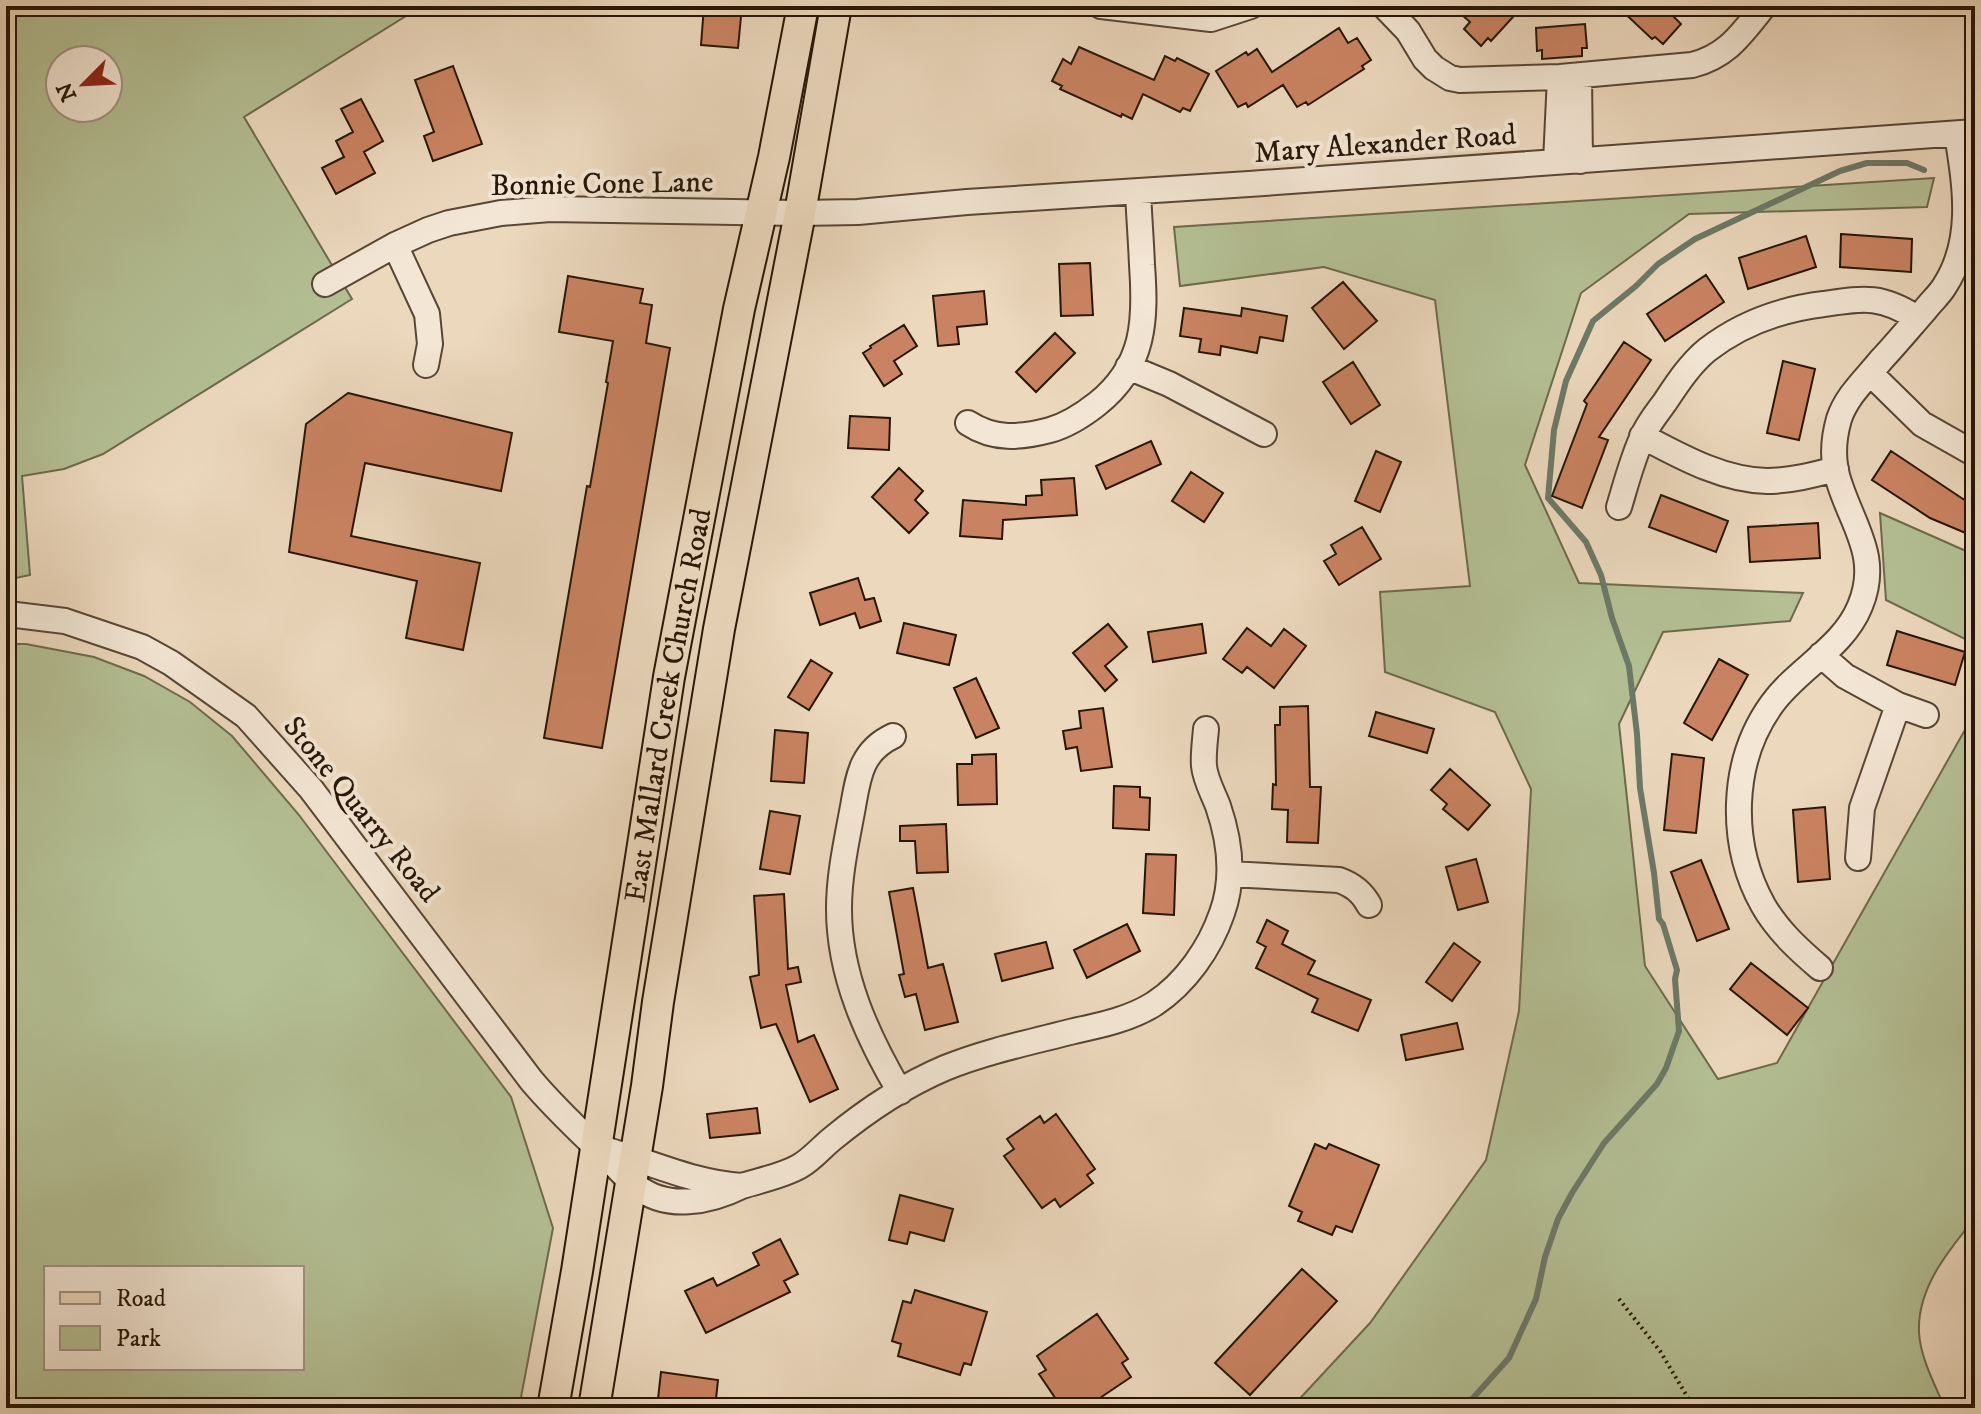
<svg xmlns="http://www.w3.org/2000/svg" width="1981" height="1414" font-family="'IM FELL DW Pica',serif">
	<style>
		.green { fill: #b4bf94; stroke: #6e6a4d; stroke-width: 2; fill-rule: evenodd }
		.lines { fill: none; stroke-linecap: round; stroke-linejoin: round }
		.stream { stroke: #6c7968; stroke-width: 6 }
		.building { fill: #ca8362; stroke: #271606; stroke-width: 2 }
		.minor-casing { stroke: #584634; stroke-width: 28 }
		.major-casing { stroke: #271606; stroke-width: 34 }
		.path { stroke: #271606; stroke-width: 4; stroke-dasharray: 2 4; stroke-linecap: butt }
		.minor { stroke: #f3e6d4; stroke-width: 24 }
		.major { stroke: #ecd8bd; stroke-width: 30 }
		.labels { text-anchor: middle; stroke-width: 8; stroke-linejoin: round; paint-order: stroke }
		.street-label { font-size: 30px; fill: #271606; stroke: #f3e6d4 }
	</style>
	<rect width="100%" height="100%" fill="#ecd8bd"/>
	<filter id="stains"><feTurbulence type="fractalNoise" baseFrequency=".0025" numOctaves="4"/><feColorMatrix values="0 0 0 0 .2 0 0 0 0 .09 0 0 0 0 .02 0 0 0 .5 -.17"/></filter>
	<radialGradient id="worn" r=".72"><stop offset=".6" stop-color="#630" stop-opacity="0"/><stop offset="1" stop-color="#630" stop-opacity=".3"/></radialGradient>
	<!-- green -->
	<path class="green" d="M6,6H422L244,117L352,299L103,454L64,469L22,476L30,575L6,580ZM60,60H108V108H60Z
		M1934,178L1927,207L1689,214L1581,293L1525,465L1579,583L1803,593L1790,621L1663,632L1619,724L1645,966L1718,1079L1777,1063L1975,712V1218C1949,1250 1917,1288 1919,1332C1920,1357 1935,1385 1945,1408H1291L1370,1323L1486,1160L1519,1011L1531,789L1495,712L1385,672L1380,592L1470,586L1435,300L1324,267L1180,286L1174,227Z
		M1880,513L1975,555V644L1886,600Z
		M6,644H26L94,657L144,676L190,702L232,736L299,815L511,1097L553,1228L519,1408H6ZM46,1268H302V1368H46Z"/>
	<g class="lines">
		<!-- stream -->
		<path class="stream" d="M1464,1408L1509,1358L1536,1299L1545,1257L1558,1219L1572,1193L1604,1143L1657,1084L1666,1068L1679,1031L1675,979L1677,970L1663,924L1659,919L1654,873L1640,788L1637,734L1629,666L1612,618L1601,575L1586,542L1548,498L1554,430L1566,381L1593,321L1636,286L1658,264L1695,239L1840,171L1867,163H1907L1924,170"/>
	</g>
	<!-- building -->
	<path class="building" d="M704,6H742L738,48L701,45Z
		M1452,6H1523L1491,41L1488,38L1481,46L1464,29L1470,22Z
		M1617,6H1684L1674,17L1681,24L1663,44L1655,37L1652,39Z
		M1585,24L1587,48H1582V56L1542,59V50L1537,51L1536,28Z
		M1339,28L1348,43L1357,38L1371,60L1362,66L1364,69L1308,105L1306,102L1297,107L1283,85L1248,107L1246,103L1238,107L1216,71L1246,52L1248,55L1257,49L1272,72Z
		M1079,47L1154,80L1165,56L1175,61L1177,58L1209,74L1190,111L1183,108L1180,112L1143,94L1132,119L1122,114L1121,117L1060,89L1062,86L1052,81L1063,59L1071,64Z
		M453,66L482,144L433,161L424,136L434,132L415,80Z
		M361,99L383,141L364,152L375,173L336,194L322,168L344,157L336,141L353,132L341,109Z
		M1841,234L1912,239L1911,272L1840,267Z
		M1806,236L1816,267L1748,289L1739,258Z
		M1090,263L1093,315L1061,316L1059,264Z
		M1706,275L1724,302L1665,341L1647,314Z
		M568,276L643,289L640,303L652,305L646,343L670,348L602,748L544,738L587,486L590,487L608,383L606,382L613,341L559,332Z
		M1343,282L1377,321L1344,349L1312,308Z
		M984,291L987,324L957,327L959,344L938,346L933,296Z
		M1184,308L1241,316L1242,308L1287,316L1283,341L1260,337L1257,353L1221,346L1220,355L1199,352L1201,339L1180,336Z
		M904,325L917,346L894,361L902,374L884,386L863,353L871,348L870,346Z
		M1055,333L1075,353L1036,392L1016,372Z
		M1624,342L1651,360L1599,437L1608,440L1582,508L1552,496L1587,404L1584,401Z
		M1783,361L1815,369L1799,440L1767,433Z
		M1353,362L1380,405L1351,424L1323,382Z
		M348,393L512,433L501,491L365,463L351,536L480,563L463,650L406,638L417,581L289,552L306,424Z
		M850,416L890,418L889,450L848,448Z
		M1151,441L1161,464L1106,489L1096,466Z
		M1376,451L1401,462L1380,512L1355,501Z
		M1891,451L1975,507V537L1930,518L1872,480Z
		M899,468L923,491L915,500L928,513L909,533L872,497Z
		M1191,472L1223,493L1204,522L1172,501Z
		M1074,478L1077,515L1003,520L1002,539L960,536L963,500L1026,505V496L1042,495L1041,480Z
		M1661,495L1728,521L1716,552L1649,527Z
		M1818,523L1820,558L1750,562L1748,527Z
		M1362,527L1381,559L1339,585L1324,561L1336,554L1331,545Z
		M858,578L865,600L874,598L881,621L860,628L855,613L820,625L810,593Z
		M904,623L956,635L949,665L897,653Z
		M1108,624L1127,647L1105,666L1117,680L1105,691L1073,653Z
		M1202,624L1206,653L1153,662L1148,632Z
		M1247,628L1271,646L1284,629L1306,646L1274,688L1247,667L1242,673L1223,659Z
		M1897,631L1965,652L1955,685L1887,665Z
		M1719,659L1748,675L1712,740L1684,723Z
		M811,660L832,673L809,710L788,697Z
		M976,678L999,728L976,738L954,688Z
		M1308,706L1310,787H1321L1318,843L1287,842L1288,810L1272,809L1273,784L1276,785L1275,725H1280V707Z
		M1103,708L1112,767L1081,771L1077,747L1066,749L1063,731L1081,728L1079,711Z
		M1376,712L1434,729L1427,753L1369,736Z
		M775,730L808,733L804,783L771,781Z
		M996,754L997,804L958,805L957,764H972V755Z
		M1672,754L1704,758L1696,833L1664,830Z
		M1450,769L1490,805L1468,830L1443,809L1447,804L1431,790Z
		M1114,786L1140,787V797L1150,798L1149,830L1113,828Z
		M1825,807L1830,879L1798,882L1793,810Z
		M770,811L800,816L790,874L760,869Z
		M946,824L948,872L917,873L915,841H900V826Z
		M1146,854L1176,855L1174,915L1143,913Z
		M1476,859L1488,902L1458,910L1446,867Z
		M1701,860L1729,929L1697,941L1671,872Z
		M913,888L928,968L943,964L958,1022L925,1030L916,994L905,997L899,975L904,974L889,892Z
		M784,894L788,969L798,967L801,982L786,985L798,1042L814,1035L838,1089L810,1102L776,1024L761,1028L750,977L759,975L754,896Z
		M1267,920L1288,931L1282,944L1315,961L1308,974L1371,1000L1358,1031L1312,1012L1318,999L1256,968L1266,947L1257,942Z
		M1127,924L1140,951L1087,978L1074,950Z
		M1046,942L1053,968L1002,981L995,954Z
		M1454,943L1480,962L1452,1001L1426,982Z
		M1751,963L1808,1008L1787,1035L1730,989Z
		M1457,1023L1463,1049L1406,1060L1401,1035Z
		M757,1108L760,1133L710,1138L707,1114Z
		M1056,1114L1095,1169L1087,1175L1093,1183L1060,1207L1055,1199L1042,1208L1004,1156L1014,1149L1007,1139L1040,1116L1044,1123Z
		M1315,1144L1326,1149L1329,1144L1379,1165L1352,1232L1336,1226L1332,1235L1298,1221L1302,1212L1289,1206Z
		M900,1195L953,1209L944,1241L910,1232L907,1244L889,1240Z
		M780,1239L798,1274L784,1281L790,1292L706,1333L685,1291L713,1278L717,1286L759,1265L753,1253Z
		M1302,1269L1337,1301L1250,1395L1215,1363Z
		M915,1290L987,1312L971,1365L964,1363L960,1375L898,1356L901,1344L892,1341L903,1301L911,1303Z
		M1097,1314L1128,1359L1122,1363L1131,1377L1085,1408H1076L1071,1402L1062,1408L1039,1374L1046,1370L1037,1356Z
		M661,1372L718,1380L715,1408H657Z"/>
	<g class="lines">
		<!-- minor casing -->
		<g class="minor-casing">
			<path id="minor" d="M1101,6L1211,19L1251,6
				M1384,6L1408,31L1425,59L1434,68L1450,78L1460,80L1560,77L1692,65C1728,56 1742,33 1764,6
				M1579,76L1580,161
				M1556,162L1560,77
				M395,245L427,314L430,344L426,365
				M325,284L395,245L428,230L449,223L501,213L550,209L800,213L858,212L967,202L1249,184L1975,132
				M1128,367L1169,384L1264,434
				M1870,373L1922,424L1975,454
				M968,423C994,440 1020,438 1050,430C1068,425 1083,415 1097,404C1145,366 1146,320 1142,265C1141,240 1139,216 1138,191
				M1642,436C1680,456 1722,480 1767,481C1790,481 1813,475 1836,469
				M1619,507C1626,484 1632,460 1642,438C1647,425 1657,413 1665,402C1677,384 1690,364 1707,350C1742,323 1782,309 1824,304C1865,298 1881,295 1917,318
				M6,615H16L65,621L142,647L171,663L246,716L311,789L531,1080C551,1104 573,1125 596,1147C610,1159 622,1174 636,1186C667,1211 710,1202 742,1186C691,1183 645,1159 596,1147
				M1821,655L1845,676L1898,705L1926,715
				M893,736C859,752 858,780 852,812C846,844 839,876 839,909C839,975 867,1036 900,1092
				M1858,858L1862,808L1898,705
				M1230,874L1339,880C1353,885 1362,892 1369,905
				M1820,968C1799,950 1777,930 1763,905C1729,844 1730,762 1772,704C1798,668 1843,648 1860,606C1880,558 1854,528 1840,485C1832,464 1833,440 1839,419C1847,395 1866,379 1881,360C1896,344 1910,327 1925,310C1931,302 1939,295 1944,287C1975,240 1965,185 1957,134
				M742,1186C761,1180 783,1176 800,1166C812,1159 821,1148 832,1139C866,1111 905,1085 945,1068C987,1051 1031,1042 1074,1031C1102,1025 1130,1019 1154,1004C1186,983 1210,948 1222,913C1235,877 1230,841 1218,806C1213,793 1205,779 1204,766C1203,754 1205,741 1206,729"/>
		</g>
		<!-- major casing -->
		<g class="major-casing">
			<g id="major">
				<path id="s1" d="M553,1408L577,1271L669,677L739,309L774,157L803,6"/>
				<path d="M594,1408L647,1086L658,1002L719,629L800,213L836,6"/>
			</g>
		</g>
		<!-- path -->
		<path class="path" d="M1619,1299L1660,1351L1694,1408"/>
		<!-- minor -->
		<use href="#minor" class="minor"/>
		<!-- major -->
		<use href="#major" class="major"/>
	</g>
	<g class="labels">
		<!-- street labels -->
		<g class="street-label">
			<text transform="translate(1385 143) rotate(-4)" y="10">Mary Alexander Road</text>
			<text transform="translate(602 183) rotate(-1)" y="10">Bonnie Cone Lane</text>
			<text dy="10" stroke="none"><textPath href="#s1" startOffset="712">East Mallard Creek Church Road</textPath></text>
			<text transform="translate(362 809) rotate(51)" y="10">Stone Quarry Road</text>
		</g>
	</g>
	<!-- margin -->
	<rect width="1981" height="1414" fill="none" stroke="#ecd8bd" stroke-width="32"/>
	<rect x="8" y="8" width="1965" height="1398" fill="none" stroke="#271606" stroke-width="4"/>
	<rect x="16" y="16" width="1949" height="1382" fill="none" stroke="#271606" stroke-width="2"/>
	<!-- legend -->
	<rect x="44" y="1266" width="260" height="104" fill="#f3e6d4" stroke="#a19382" stroke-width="2"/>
	<rect x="60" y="1292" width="40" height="12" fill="#ecd8bd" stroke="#a19382" stroke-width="2"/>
	<text x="116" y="1306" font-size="24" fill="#271606">Road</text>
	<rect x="60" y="1326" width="40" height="24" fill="#b4bf94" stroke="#a19382" stroke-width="2"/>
	<text x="116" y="1346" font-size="24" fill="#271606">Park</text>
	<!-- north arrow -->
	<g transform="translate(84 84) rotate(246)"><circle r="38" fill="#f3e6d4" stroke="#a19382" stroke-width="2"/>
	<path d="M0-6L14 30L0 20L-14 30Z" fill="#8f2418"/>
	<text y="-12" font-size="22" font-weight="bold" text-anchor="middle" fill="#271606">N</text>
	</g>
	<rect width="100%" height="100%" filter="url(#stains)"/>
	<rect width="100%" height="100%" fill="url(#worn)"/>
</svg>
